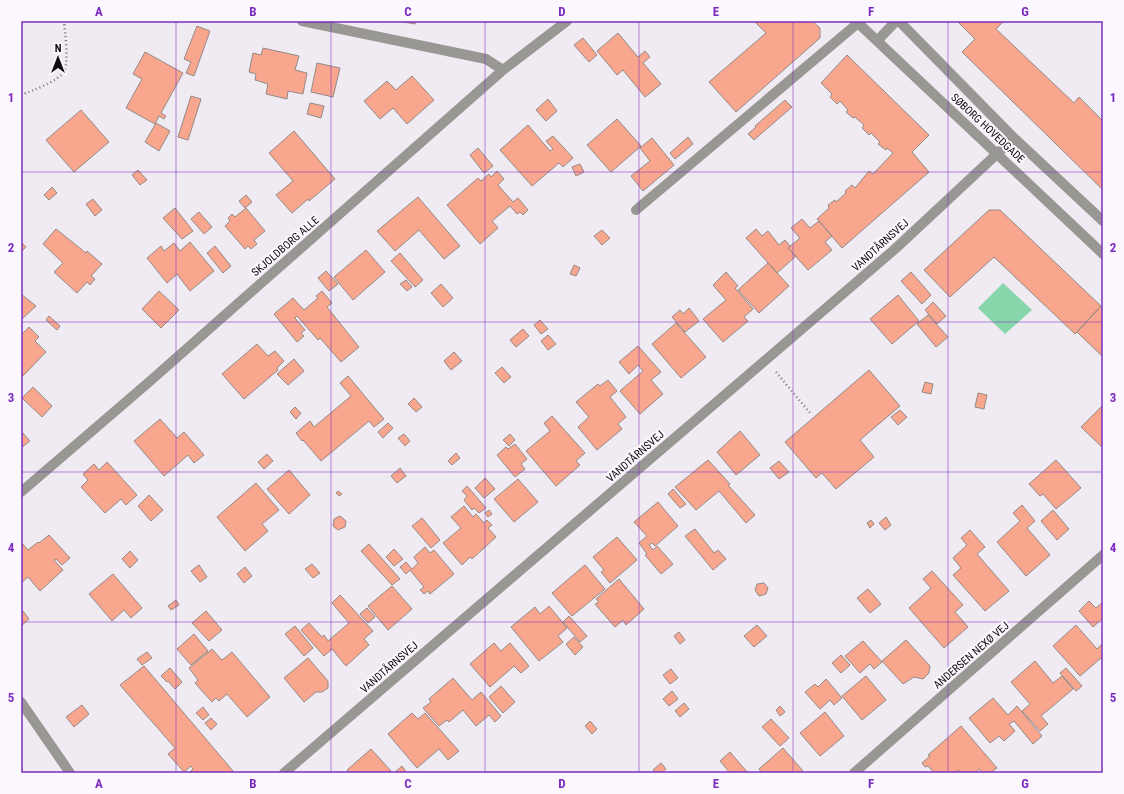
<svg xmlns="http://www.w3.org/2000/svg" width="1124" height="794" font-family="'Roboto Condensed',sans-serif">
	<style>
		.green { fill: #88d6ac }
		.building { fill: #f8a78e; stroke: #948a87 }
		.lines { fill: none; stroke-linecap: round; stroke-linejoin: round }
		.path { stroke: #7a767b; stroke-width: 2.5; stroke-dasharray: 1 3; stroke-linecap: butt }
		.minor { stroke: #989793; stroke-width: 10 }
		.grid { fill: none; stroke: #7b2cbf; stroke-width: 1; stroke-opacity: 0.55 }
		.labels { text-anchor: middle; stroke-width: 4; stroke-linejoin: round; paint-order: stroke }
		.street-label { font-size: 11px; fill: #0f0d10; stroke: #fdf8ff }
		.neatline { fill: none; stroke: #7b2cbf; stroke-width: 1.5 }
		.grid-label { font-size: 13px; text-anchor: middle; font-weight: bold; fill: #7b2cbf }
	</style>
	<rect width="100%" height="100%" fill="#f0eaf2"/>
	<!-- green -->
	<path class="green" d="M1003,283L1032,310L1005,334L978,308Z"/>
	<!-- building -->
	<path class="building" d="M404,21H416L415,24L404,22Z
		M754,21H812L820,28V38L736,112L709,82L766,33Z
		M957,21H1004L996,29L1074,103L1079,97L1103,121V190L962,52L975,39Z
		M197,26L210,31L194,76L186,73L191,62L184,59Z
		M618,33L638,57L645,51L650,57L643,63L661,84L645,97L623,70L617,75L597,51Z
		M583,38L597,55L589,62L574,45Z
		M263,48L299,56L295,70L307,73L303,94L288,91L287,99L266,94L268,84L255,80L256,74L249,72L253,53L261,55Z
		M145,52L183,73L161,113L166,116L164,119L159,116L155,124L126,108L142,79L133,74Z
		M847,55L929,135L912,152L929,172L842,248L817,219L829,208L828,205L835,200L836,202L846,193L845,191L852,185L855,188L869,171L873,174L893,153L887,148L886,150L878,144L880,142L871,133L869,135L862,128L864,125L855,117L853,118L846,112L848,110L840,101L837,104L830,97L832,94L821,83Z
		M317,63L340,68L333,97L311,92Z
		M412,76L434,100L407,124L393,108L380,119L364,101L387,81L396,90Z
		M191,96L201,99L188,140L178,137Z
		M548,99L557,111L546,121L536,110Z
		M785,100L792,107L754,140L748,134L756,127L755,126Z
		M310,103L324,106L321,118L307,114Z
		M81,110L109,142L74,172L46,140Z
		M617,119L641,146L611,172L587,145Z
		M156,123L170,131L159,151L145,142Z
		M528,125L550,151L553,149L546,141L553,136L573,158L563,167L559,163L532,186L500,150Z
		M294,131L335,179L309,201L308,199L292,213L276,195L293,181L269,153Z
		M688,137L693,144L675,159L670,153Z
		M652,138L674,165L643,191L631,176L650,161L640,148Z
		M478,148L493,166L484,173L470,155Z
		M580,164L584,172L576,176L572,167Z
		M138,170L147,180L140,185L132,175Z
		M497,171L504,179L498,185L513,202L518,198L528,210L523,215L520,212L517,214L510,206L492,221L498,228L480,244L447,205L478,178L481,181L489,174L491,177Z
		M52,187L57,193L49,200L44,195Z
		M246,195L252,202L245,208L239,201Z
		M418,197L460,246L444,259L419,230L395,251L377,231Z
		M93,199L102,210L95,216L86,204Z
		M175,208L193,231L182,239L163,218Z
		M246,208L265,231L254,240L257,244L251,249L248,246L245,249L225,226L230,221L228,218L232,214L235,217Z
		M989,210H1000L1101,306L1075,334L994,257L950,297L924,270Z
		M199,212L212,227L204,234L191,219Z
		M802,219L810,228L819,221L832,236L825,242L832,250L808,270L788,248L800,238L791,228Z
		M56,229L86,253L87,251L102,264L91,276L95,279L90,285L87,282L77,293L54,272L63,263L43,244Z
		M756,229L762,236L768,231L779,245L785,240L790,246L788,248L796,256L777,273L746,238Z
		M602,230L610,238L602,245L594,236Z
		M21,242L26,247L21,252Z
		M190,242L214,271L190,291L177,274L167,283L147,258L161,246L164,251L174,243L180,251Z
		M215,246L231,266L223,273L207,253Z
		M366,250L385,272L353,300L334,277Z
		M400,253L423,280L415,287L391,261Z
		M768,263L789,286L759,313L738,290Z
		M574,265L580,268L576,276L570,274Z
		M326,271L338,284L329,291L318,278Z
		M726,272L738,286L735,288L753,309L744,317L748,321L723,342L703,319L726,300L713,285Z
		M911,272L931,295L922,304L901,281Z
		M406,280L412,287L407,291L400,284Z
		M441,284L453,298L443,307L431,293Z
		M159,291L179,310L161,328L142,309Z
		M322,291L332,303L327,307L359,347L341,362L320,338L318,340L297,316L295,318L305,330L301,333L304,336L297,342L274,314L293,298L304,310L318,298L316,296Z
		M21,294L36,306L21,320Z
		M898,295L919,321L892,344L870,319Z
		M933,302L946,316L937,324L925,310Z
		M1101,306L1103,308V357L1077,332Z
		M689,308L699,321L685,332L672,317L680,310L683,314Z
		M928,315L948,337L936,347L917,324Z
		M49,316L60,326L57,330L46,320Z
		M540,320L548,329L541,334L534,325Z
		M676,323L706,357L681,378L652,344Z
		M29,327L39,337L35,341L46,352L21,378V335Z
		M523,329L529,336L516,347L510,340Z
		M548,335L556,344L548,350L541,341Z
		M257,344L268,356L275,351L284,361L277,368L278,370L244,399L222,374Z
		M638,346L661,372L651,380L663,394L640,414L620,391L643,371L638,365L629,374L619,362Z
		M454,352L462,361L451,370L444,361Z
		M294,359L304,371L288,385L277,374Z
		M502,367L511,377L504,383L495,373Z
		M869,370L900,406L860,440L874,457L836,489L822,473L816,478L785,442Z
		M348,376L384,419L374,427L369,421L321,461L303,440L302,441L296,433L310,421L314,427L351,396L340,383Z
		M608,380L617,391L610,397L626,417L618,424L622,429L597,450L578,427L589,417L576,402L598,384L600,386Z
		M925,382L933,384L931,394L922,392Z
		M33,387L52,406L42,417L22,398Z
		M978,393L987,395L984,409L975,407Z
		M414,398L422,407L416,412L408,404Z
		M1103,405V448L1081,427Z
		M295,407L301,413L296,419L290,412Z
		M900,410L907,417L898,425L891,417Z
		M552,416L585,453L576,461L580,465L556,486L526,451L550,431L544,423Z
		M160,419L177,438L184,432L204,455L194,463L188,455L164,476L134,441Z
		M388,423L393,428L383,438L378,432Z
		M21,431L30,441L21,448Z
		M740,431L760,455L736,475L717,452Z
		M404,434L410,441L405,446L398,438Z
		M510,434L515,440L509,446L503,440Z
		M515,444L527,459L521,464L525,469L515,477L497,455L506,447L508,449Z
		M456,453L460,458L452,465L448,461Z
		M267,454L273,461L264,469L258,462Z
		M708,460L730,484L728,485L755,515L746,523L719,491L696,510L675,487Z
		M1056,460L1081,488L1056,509L1043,494L1040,496L1029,484Z
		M779,461L789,472L779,479L770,468Z
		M107,462L137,495L126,505L121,499L105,513L81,487L88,480L83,474L94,464L99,470Z
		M400,468L406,476L397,483L391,476Z
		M289,470L310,495L289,514L267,489Z
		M485,478L495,489L484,498L475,488Z
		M518,479L538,502L514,522L494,499Z
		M256,483L279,510L262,524L268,531L245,551L217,517Z
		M467,486L486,508L479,513L474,508L472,510L464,500L467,496L462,491Z
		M673,489L686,504L680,508L668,494Z
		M338,491L342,494L339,496L336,493Z
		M149,495L163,510L151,521L138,506Z
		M658,502L678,526L655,546L652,543L649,545L653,550L657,546L673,564L661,574L645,555L647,554L639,543L647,536L634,522Z
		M1022,505L1035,521L1027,528L1050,555L1026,576L997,542L1020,521L1013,513Z
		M464,506L473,517L476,514L484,523L487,520L492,525L488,528L496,537L472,559L470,557L462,565L443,543L461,528L451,517Z
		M489,510L492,514L488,517L485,513Z
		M1053,510L1069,529L1057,540L1041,521Z
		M340,516L346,521L345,527L338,530L333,526L334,519Z
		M886,517L891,525L885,530L879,523Z
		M422,518L440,540L431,548L412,526Z
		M871,520L874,524L870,528L867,523Z
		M695,529L714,553L718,550L726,559L713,570L685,536Z
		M970,530L985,547L977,554L1009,591L985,611L953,575L961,568L953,558L967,545L961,538Z
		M49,535L70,558L62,565L56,559L54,560L63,570L40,591L28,577L21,583V542L28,550L38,542L39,543Z
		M617,537L637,560L610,583L601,572L604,570L593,557Z
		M369,544L400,579L392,585L361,551Z
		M425,547L430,553L434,550L454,574L430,594L428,591L424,594L420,590L424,587L410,570L406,574L400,567L406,562L412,569L418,563L414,557Z
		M394,549L403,559L394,566L386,557Z
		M130,551L138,560L130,568L122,559Z
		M312,564L320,573L313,578L305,569Z
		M199,565L207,577L200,582L191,571Z
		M585,565L605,589L572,616L552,593Z
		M245,567L252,576L244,583L237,574Z
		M932,571L963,605L955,612L968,627L944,648L909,608L931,588L923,579Z
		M113,574L142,608L131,618L124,610L112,621L89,594Z
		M619,579L644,609L626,625L623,620L615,627L595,604L599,602L596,599Z
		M764,583L768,588L766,594L759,596L755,590L757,584Z
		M392,586L412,609L388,630L368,606Z
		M868,589L881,604L870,613L857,598Z
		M340,595L373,631L364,639L369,645L346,666L332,649L324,656L301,630L309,623L322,637L324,635L328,641L349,623L332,603Z
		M176,600L179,605L171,610L168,606Z
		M1089,601L1096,608L1103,602V620L1102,619L1093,627L1079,611Z
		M549,606L567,628L558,636L563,642L539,661L511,627L535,607L540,614Z
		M367,608L375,617L368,623L360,614Z
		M23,611L29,619L21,626V613Z
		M206,611L222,630L209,641L192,623Z
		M569,616L587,636L580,642L563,622Z
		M757,625L767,636L754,647L744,636Z
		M1076,625L1097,649L1103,643V660L1101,658L1080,676L1053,646Z
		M295,626L313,648L304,656L285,634Z
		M679,632L685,640L680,644L674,636Z
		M194,634L208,651L191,665L177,649Z
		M574,637L583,647L575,655L566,644Z
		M906,640L930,666L929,673L923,679L914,677L903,684L882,661Z
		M863,641L882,662L874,669L870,664L860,673L845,656Z
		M494,643L501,651L510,643L529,666L521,673L514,666L490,687L470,664Z
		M212,649L222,660L232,652L270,697L247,717L227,694L219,701L216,698L212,702L195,683L198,680L189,668Z
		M147,652L152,658L142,665L137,659Z
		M841,655L850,665L841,673L832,663Z
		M308,658L328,681V688L322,692H316L304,702L284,678Z
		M1035,661L1053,683L1062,676L1073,689L1041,716L1048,724L1040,731L1022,711L1030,704L1011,682Z
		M144,666L233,771L231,773H189L193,769L191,766L184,772L168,754L175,748L120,685Z
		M170,668L182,682L175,689L168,681L167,682L161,676Z
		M1066,668L1082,686L1076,691L1060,673Z
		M671,669L678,678L670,684L663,675Z
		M866,676L886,700L862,720L842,696Z
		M453,678L472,700L481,692L501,716L495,722L489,715L476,726L463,710L449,722L447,720L439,726L423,708L431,702L429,699Z
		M826,679L842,698L834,705L830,700L820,709L805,692L815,684L818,687Z
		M501,686L515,702L503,713L489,697Z
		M672,691L678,699L669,706L663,699Z
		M993,698L1008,715L1017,706L1042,736L1033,744L1014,721L1009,724L1015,731L1004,741L999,736L990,743L969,718Z
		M684,703L689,709L680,717L675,711Z
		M82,705L89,714L74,727L66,717Z
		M780,706L785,712L780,716L776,710Z
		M203,707L209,715L203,720L196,713Z
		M825,712L844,736L820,756L800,733Z
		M412,713L418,719L425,713L459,751L448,760L439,749L417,768L388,734Z
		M211,718L217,724L211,730L205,723Z
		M771,719L789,738L780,746L762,727Z
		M590,721L597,729L592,734L585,726Z
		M961,726L997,768L990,773H982L979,769L975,773H961L958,770L955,773H934L928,766L925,767L922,763L930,756L928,755Z
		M783,748L803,771L801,773H762L759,769Z
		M371,749L391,771L388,773H350L347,770Z
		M730,752L748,773H730L720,761Z
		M661,763L666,769L661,773H656L653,770Z
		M402,766L407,773H394Z"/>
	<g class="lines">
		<!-- path -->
		<path class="path" d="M21,95C31,91 60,81 64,71C69,60 65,34 64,21
			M776,372L810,413"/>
		<!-- minor -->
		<path class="minor" d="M302,21L486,59L503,70
			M856,21L1103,254
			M899,21L1014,138L1103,221
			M878,40L896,21
			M636,210L858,23
			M21,492L149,382L503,70L567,21
			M21,702L70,773
			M284,773L895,249L1014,138
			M854,773L1103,555"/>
	</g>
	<!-- grid -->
	<path class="grid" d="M176,21V773M331,21V773M485,21V773M639,21V773M793,21V773M948,21V773M21,172H1103M21,322H1103M21,472H1103M21,622H1103"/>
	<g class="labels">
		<!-- street labels -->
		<g class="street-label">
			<text transform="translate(988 128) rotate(43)" y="4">SØBORG HOVEDGADE</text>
			<text transform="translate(880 245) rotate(-42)" y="4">VANDTÅRNSVEJ</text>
			<text transform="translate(285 246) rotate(-41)" y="4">SKJOLDBORG ALLE</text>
			<text transform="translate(635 456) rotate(-41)" y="4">VANDTÅRNSVEJ</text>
			<text transform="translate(971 655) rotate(-41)" y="4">ANDERSEN NEXØ VEJ</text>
			<text transform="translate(389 667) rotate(-41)" y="4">VANDTÅRNSVEJ</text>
		</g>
	</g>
	<!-- border -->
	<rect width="1124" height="794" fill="none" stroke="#fdf8ff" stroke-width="44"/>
	<!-- north arrow -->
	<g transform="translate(58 58)" stroke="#fdf8ff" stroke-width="3" paint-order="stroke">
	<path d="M0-3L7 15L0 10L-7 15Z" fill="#0f0d10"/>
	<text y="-6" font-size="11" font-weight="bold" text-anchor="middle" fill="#0f0d10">N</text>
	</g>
	<rect x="22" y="22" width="1080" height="750" class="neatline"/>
	<g class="grid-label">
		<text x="99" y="16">A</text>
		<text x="253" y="16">B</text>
		<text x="408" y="16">C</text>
		<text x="562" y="16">D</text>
		<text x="716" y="16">E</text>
		<text x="871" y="16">F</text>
		<text x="1025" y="16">G</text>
		<text x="11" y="102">1</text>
		<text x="1113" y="102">1</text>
		<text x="11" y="252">2</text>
		<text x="1113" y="252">2</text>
		<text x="11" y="402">3</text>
		<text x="1113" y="402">3</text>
		<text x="11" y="552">4</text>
		<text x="1113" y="552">4</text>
		<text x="11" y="702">5</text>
		<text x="1113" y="702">5</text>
		<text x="99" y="788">A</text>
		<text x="253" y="788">B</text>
		<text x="408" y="788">C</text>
		<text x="562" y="788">D</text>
		<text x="716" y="788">E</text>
		<text x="871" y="788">F</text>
		<text x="1025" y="788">G</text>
	</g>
</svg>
